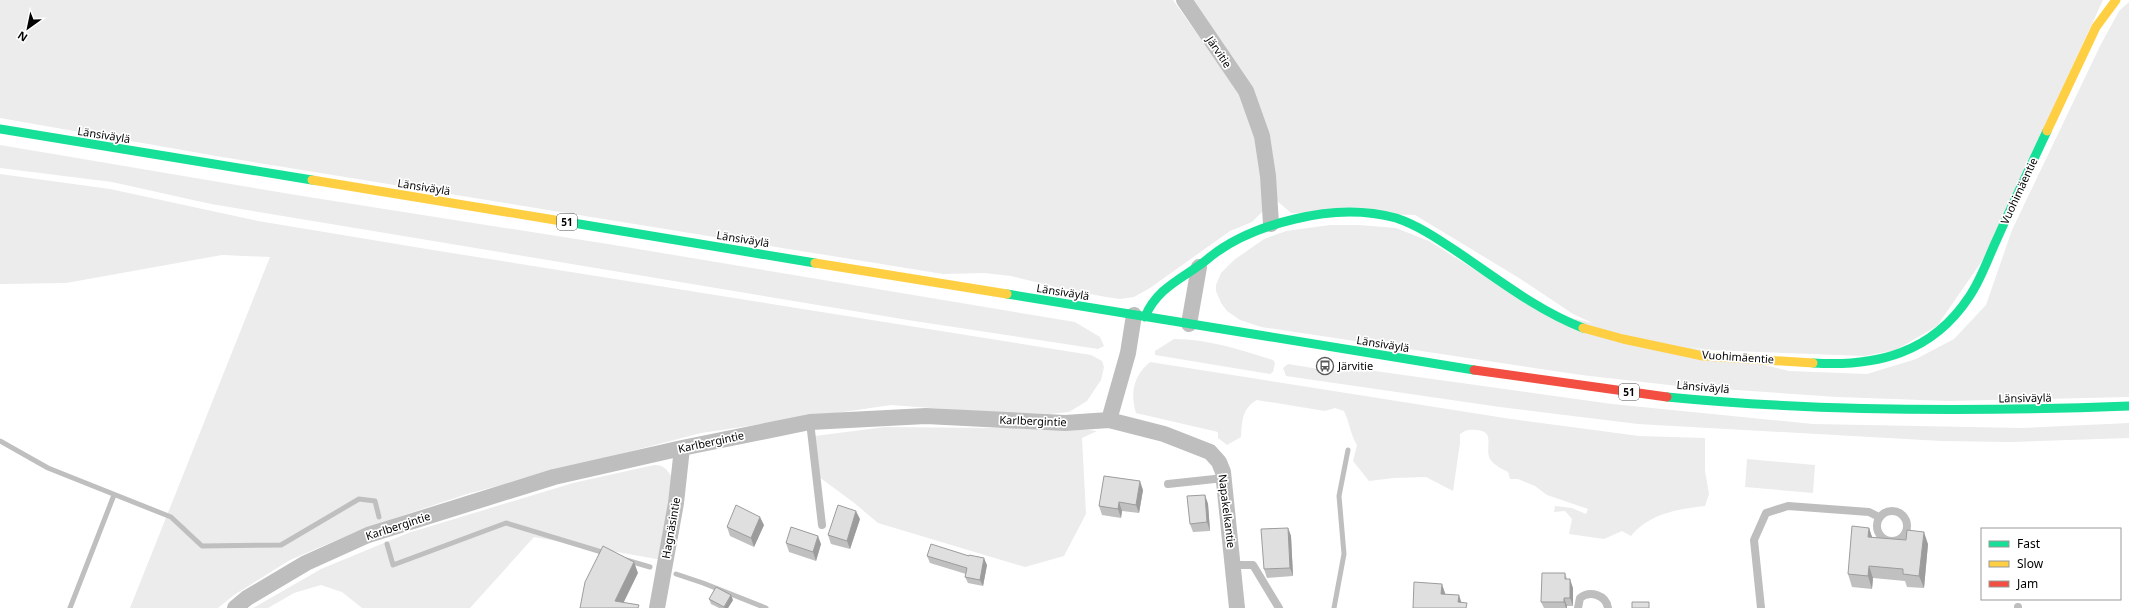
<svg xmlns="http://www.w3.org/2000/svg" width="2129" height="608" font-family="'Noto Sans',sans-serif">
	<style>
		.green { fill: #ececec }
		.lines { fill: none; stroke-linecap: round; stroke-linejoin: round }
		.stream { stroke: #bfbfbf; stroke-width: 5 }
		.lane { stroke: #bebebe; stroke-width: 8 }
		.street { stroke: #bebebe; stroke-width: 16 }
		.fast { stroke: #16e098; stroke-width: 9 }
		.slow { stroke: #ffcf43; stroke-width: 9 }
		.jam { stroke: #f24e42; stroke-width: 9 }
		.wall { fill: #c0c0c0 }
		.shaded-wall { fill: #9c9c9c }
		.building { fill: #dfdfdf; stroke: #9c9c9c }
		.labels { text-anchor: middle; stroke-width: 3.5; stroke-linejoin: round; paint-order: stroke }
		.shield { fill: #fff; stroke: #4c4c4c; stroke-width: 1 }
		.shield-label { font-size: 10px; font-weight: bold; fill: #000 }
		.street-label { font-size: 11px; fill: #000; stroke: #fff }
		.poi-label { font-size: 11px; fill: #000; stroke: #fff; text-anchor: start }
	</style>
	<rect width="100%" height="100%" fill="#fff"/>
	<!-- green -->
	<path class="green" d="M0,0H1173L1238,91L1258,141L1263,211L1252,222L1230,231L1150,288L1134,297L1120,299L1106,297L1064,289L1011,276L984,273L943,274L222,157L0,118Z
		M1189,0H2103L1984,258L1937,326L1896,350L1864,356L1707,350L1612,332L1573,314L1519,278L1415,215L1291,213L1276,200L1266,130Z
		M2129,2V397L1948,401L1838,397L1678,386L1581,375L1261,327L1240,320L1227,311L1221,303L1216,291V285L1221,273L1234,260L1264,239L1286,231L1330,225H1359L1396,228L1429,241L1539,310L1789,371L1867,374L1916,359L1954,339L1986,305L2012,230L2100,46L2119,11Z
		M0,145L302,196L614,245L1075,322L1100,337L1104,346L1098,349L914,321L211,204L112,182L0,168Z
		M0,174L110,189L258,221L433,250L1091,355L1102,361L1104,367L1101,380L1087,401L1069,412L1050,414L986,412L891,405L701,433L467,494L365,528L290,560L234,595L218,608H130L270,257L222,255L66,283L0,284Z
		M1174,339C1208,339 1241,350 1273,360L1275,363L1273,372L1270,374L1155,355V351Z
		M1150,362L1511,419L1639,436L1705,438V471L1709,494L1705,506C1677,509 1649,514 1631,536L1622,531L1604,539L1569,534L1572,519L1565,511L1554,512L1555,506L1572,508L1586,514L1588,509L1547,495L1535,486L1518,479H1510L1508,472C1502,469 1494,465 1490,459C1484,448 1497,430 1475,430C1469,429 1465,430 1460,434V443L1453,491L1426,477L1394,478L1369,481L1353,461L1357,445C1350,434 1350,423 1344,411L1335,408L1325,411L1257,400C1242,408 1242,421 1241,437L1227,445L1218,438V432L1136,413C1130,394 1133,376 1150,362Z
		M1288,364L1325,370L1375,371L1612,404L1813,424L2022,428L2129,423V438L2010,442L1941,441L1638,424L1500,407L1286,376L1283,368Z
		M885,427L1081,429L1097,431L1082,438L1086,514L1064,556L1025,567L878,523L853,502L815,474V436Z
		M1747,459L1815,465L1813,493L1745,487Z
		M654,465C664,465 667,469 672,478L662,560L534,537L470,608H362L342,592L321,585L294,593L268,608H253L321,569L408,533L573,483Z"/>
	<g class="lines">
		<!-- stream -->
		<path class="stream" d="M0,441L48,468L171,517L202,546L281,545L359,499L375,501L379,517
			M387,544L393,565L506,523L605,553
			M626,560L650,567
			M676,574L703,583L766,608
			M70,608L114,495
			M1334,608L1344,554L1339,496L1348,450"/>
		<!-- lane -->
		<path class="lane" d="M810,422L822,525
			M1168,484L1224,478
			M1877 526a15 15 0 1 1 30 0a15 15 0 1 1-30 0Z
			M1234,565H1253L1279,608
			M2018,607V608
			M1578,608L1580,598C1590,590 1606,595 1608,608
			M1761,608L1754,540L1766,513L1788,506L1869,512L1879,517"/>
		<!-- street -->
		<path class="street" d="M1184,0L1246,91L1262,136L1268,176L1271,224
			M1189,324L1199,267
			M1109,420L1164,434L1210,452L1219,462L1223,472L1237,608
			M235,608L247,598L306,563L368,535L554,477L682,448L810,422L926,416L1065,423L1109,420L1128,353L1134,315
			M657,608L676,503L682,448"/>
		<!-- fast -->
		<path class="fast" d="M0,129L312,180
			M561,221L815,263
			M1007,294L1474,370
			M1145,317C1157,286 1187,277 1210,257C1234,238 1265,226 1295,219C1327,211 1363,209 1396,218C1420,226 1441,241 1462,255C1500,281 1539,311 1583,328
			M1813,363C1877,367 1932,353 1969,297C1981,280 1988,258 1997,239C2013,203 2030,167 2047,131
			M1667,397C1820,412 1975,412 2129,406"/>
		<!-- slow -->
		<path class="slow" d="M2047,131L2096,27L2116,0
			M312,180L561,221
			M815,263L1007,294
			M1583,328L1623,339L1703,356L1813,363"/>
		<!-- jam -->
		<path class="jam" d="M1474,370L1667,397"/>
	</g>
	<!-- wall -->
	<path class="wall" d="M1143,490L1139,513L1122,511L1121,518L1102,515L1099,506Z
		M1205,495L1208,504L1210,531L1193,532L1190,524Z
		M860,519L850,549L831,544L828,535Z
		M764,525L754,547L730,536L727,527Z
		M1288,528L1291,536L1293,576L1267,578L1264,569Z
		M1869,528L1872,537L1928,544L1924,588L1907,587L1905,581L1873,578L1872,589L1852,587L1848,574Z
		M786,543L821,544L816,561L789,552Z
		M927,556L987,565L983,586L968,583L965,577L966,574L930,563Z
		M1565,573L1567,579L1573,588V606H1567V608H1544L1541,602Z
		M709,599L733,600L728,608H719L711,604Z"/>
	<!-- shaded-wall -->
	<path class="shaded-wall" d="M1140,481L1143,490L1139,513L1136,505Z
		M1205,495L1208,504L1210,531L1207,522Z
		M1119,502L1122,511L1121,518L1118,509Z
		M856,511L860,519L850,549L847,541Z
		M760,517L764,525L754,547L751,538Z
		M1288,528L1291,536L1293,576L1290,568Z
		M1869,528L1873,540L1868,537Z
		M1924,532L1928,544L1924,588L1919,576Z
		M818,536L821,544L816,561L813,552Z
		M984,558L987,565L983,586L980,580Z
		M634,562L638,573L621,608L615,601Z
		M1869,566L1873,578L1872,589L1868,576Z
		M1570,579L1573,588V606L1570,598Z
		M1442,584L1446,596L1441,594Z
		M731,595L733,600L728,608H724Z
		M1459,595L1463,607L1458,602Z
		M1564,598L1567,606V608H1566L1564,602Z"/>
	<!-- building -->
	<path class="building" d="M1104,476L1140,481L1136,505L1119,502L1118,509L1099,506Z
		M1205,495L1207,522L1190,524L1187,496Z
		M736,505L760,517L751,538L727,527Z
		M838,505L856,511L847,541L828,535Z
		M1852,526L1869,528L1868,537L1906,540L1907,530L1924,532L1919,576L1903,574V569L1869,566L1868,576L1848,574Z
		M791,527L818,536L813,552L786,543Z
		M1288,528L1290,568L1264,569L1261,529Z
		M931,544L969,556V555L984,558L980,580L965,577L967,568L927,556Z
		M603,546L634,562L615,601L639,605L638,608H580L585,582Z
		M1542,573H1565V579H1570V598H1564V602H1541Z
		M1414,582L1442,584L1441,594L1459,595L1458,602L1467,603L1466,608H1413Z
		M716,587L731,595L724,607L709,599Z
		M1632,602H1649V608H1632Z"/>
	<!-- icons -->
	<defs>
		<g id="bus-ring" transform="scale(0.9)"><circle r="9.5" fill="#fff" stroke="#595959" stroke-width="1.5"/><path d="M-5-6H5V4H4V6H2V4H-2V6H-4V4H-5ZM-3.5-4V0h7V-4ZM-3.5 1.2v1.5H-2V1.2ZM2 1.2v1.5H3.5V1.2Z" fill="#595959"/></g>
	</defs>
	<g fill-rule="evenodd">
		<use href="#bus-ring" x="1325" y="366"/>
	</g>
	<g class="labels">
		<!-- shield labels -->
		<g class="shield">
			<rect x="557" y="214" width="20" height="16" rx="3"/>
			<rect x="1619" y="384" width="20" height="16" rx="3"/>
		</g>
		<g class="shield-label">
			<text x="567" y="226">51</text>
			<text x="1629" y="396">51</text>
		</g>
		<!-- street labels -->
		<g class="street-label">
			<text transform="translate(1219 52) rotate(56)" y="4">Järvitie</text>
			<text transform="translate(104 135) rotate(9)" y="4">Länsiväylä</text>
			<text transform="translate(424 187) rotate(9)" y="4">Länsiväylä</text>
			<text transform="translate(2019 191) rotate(-65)" y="4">Vuohimäentie</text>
			<text transform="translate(743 239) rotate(9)" y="4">Länsiväylä</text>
			<text transform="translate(1063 292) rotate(9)" y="4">Länsiväylä</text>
			<text transform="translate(1383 344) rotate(9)" y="4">Länsiväylä</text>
			<text transform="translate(1738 357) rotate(4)" y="4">Vuohimäentie</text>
			<text transform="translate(1703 387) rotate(5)" y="4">Länsiväylä</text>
			<text transform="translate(2025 398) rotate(-1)" y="4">Länsiväylä</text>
			<text transform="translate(1033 421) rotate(2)" y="4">Karlbergintie</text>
			<text transform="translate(711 442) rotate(-12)" y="4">Karlbergintie</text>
			<text transform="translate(1227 511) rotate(83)" y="4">Napakelkantie</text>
			<text transform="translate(398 526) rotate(-18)" y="4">Karlbergintie</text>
			<text transform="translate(671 528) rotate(-80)" y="4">Hagnäsintie</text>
		</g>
		<!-- poi labels -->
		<g class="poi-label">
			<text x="1338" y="370">Järvitie</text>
		</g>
	</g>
	<!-- legend -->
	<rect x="1981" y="528" width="140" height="72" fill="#ffffff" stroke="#999999"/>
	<rect x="1989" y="541" width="20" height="6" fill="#16e098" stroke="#999999"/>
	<text x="2017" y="548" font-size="12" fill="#000000">Fast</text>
	<rect x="1989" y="561" width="20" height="6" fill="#ffcf43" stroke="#999999"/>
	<text x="2017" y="568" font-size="12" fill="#000000">Slow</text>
	<rect x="1989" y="581" width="20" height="6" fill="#f24e42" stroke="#999999"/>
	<text x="2017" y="588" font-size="12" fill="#000000">Jam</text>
	<!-- north arrow -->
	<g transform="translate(28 28) rotate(213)" stroke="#ffffff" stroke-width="3" paint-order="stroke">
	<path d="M0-3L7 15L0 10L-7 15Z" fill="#000000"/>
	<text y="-6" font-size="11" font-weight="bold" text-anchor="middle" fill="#000000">N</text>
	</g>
</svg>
